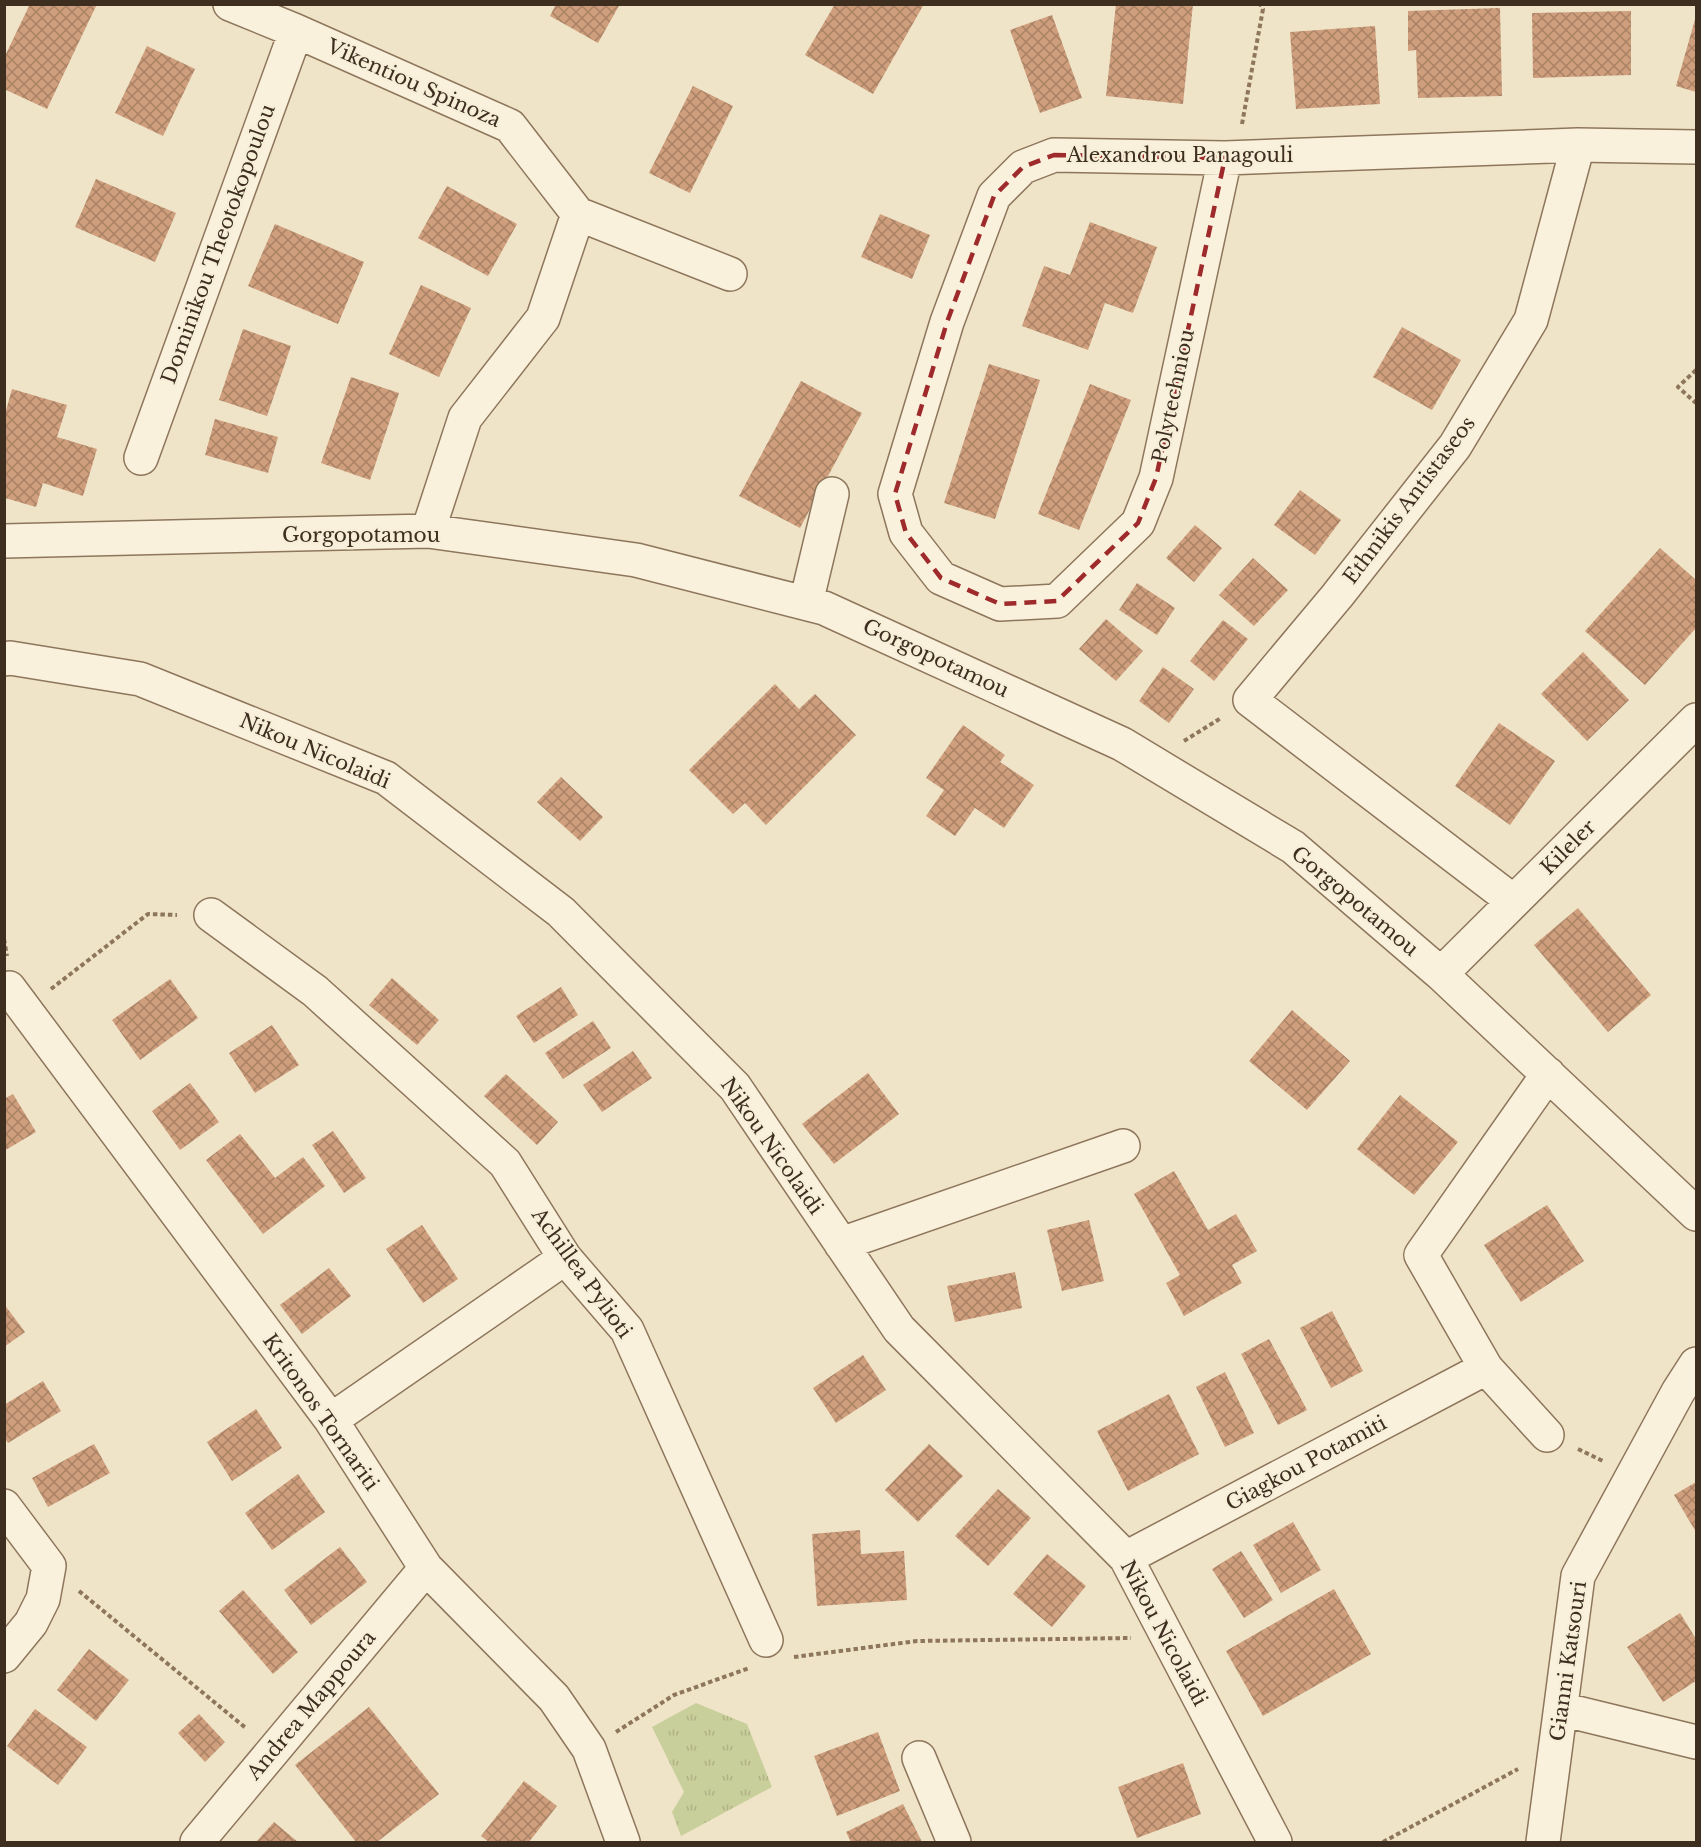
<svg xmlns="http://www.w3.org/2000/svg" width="1701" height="1847" font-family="'Libre Baskerville',serif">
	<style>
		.park { fill: url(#park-tufts) }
		.building { fill: url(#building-cross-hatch) }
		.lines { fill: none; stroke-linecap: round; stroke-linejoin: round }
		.minor-casing { stroke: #8d765c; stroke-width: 36 }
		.path { stroke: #8d765c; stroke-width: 4; stroke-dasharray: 4.5 3; stroke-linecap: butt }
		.minor { stroke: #faf1dc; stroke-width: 33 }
		.marked { fill: none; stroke: #9e2a2b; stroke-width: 4.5; stroke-dasharray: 12 8; stroke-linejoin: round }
		.labels { text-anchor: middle; stroke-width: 4.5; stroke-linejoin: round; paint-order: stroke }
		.street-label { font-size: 20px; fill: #3d2e20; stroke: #f7eed8 }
	</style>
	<defs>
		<pattern id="park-tufts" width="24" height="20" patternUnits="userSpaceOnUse" patternTransform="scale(1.5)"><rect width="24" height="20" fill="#c9cf9b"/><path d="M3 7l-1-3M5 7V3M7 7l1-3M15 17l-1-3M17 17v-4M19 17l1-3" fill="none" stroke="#aeb285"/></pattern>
		<pattern id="building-cross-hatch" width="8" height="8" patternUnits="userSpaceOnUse" patternTransform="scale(1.5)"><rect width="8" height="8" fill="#cf9f7d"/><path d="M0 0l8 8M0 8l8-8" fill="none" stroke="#a98266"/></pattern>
	</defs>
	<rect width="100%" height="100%" fill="#f0e4c8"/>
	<!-- park -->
	<path class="park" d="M696,1703L747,1724L772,1787L681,1836L672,1812L684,1792L652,1727Z"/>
	<!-- building -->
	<path class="building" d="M30,4H97L47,109L4,89V58Z
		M556,4H620L598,43L550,16Z
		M835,4H924L873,94L805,55Z
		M1116,4H1193L1183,104L1106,96Z
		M1500,8L1502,96L1418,98L1416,50L1408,51V11Z
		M1631,11V75L1533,78L1532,13Z
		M1052,15L1082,98L1040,113L1010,30Z
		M1696,16V92L1676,86Z
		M1375,26L1380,104L1296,109L1290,32Z
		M147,46L195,69L163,136L115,113Z
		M693,86L733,106L690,193L649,173Z
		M96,179L176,213L155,262L75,227Z
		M447,186L517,224L488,276L418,238Z
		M880,214L930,235L912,279L861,257Z
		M1090,222L1157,247L1133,313L1105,303L1088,350L1022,326L1044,266L1070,275Z
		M275,224L364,262L338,324L248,286Z
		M421,285L471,308L439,377L389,354Z
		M1402,327L1461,360L1432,410L1373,377Z
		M243,329L291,346L267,416L219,400Z
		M989,364L1040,380L995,519L944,503Z
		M351,377L399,393L370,480L321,463Z
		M801,381L862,413L800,528L739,496Z
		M1090,384L1131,400L1079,530L1038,514Z
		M12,389L67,405L57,437L97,449L83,496L43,483L36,507L5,498V414Z
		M215,419L278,437L268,473L205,455Z
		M1300,490L1341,520L1315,555L1274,525Z
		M1195,525L1222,548L1194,582L1166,558Z
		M1660,548L1696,580V628L1645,685L1585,631Z
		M1253,558L1288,590L1254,626L1219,595Z
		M1137,583L1175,608L1157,635L1119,610Z
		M1106,619L1143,651L1116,681L1079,649Z
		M1223,620L1248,639L1214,681L1190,661Z
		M1583,652L1629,700L1587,741L1541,694Z
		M1163,667L1194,689L1169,723L1139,701Z
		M775,684L799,709L815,694L856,735L766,825L745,803L733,814L689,770Z
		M1499,723L1555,761L1510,825L1455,786Z
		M963,725L1005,755L1000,762L1034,785L1004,828L975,808L955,836L926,816L944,790L926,778Z
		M561,777L603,817L580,841L537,802Z
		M1578,908L1651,995L1608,1032L1534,945Z
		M392,978L439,1020L417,1045L369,1005Z
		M170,979L198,1018L140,1060L112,1020Z
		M561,987L578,1015L534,1043L516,1016Z
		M1292,1010L1350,1061L1307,1110L1249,1061Z
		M593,1021L611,1048L563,1079L545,1053Z
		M272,1025L299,1065L255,1093L229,1053Z
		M633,1051L652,1078L602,1112L583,1085Z
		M868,1073L899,1114L834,1164L802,1124Z
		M506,1074L558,1122L537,1145L484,1096Z
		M190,1083L219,1122L180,1150L152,1111Z
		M13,1094L36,1132L4,1151V1099Z
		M1400,1095L1458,1142L1414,1195L1357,1149Z
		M333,1131L366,1178L344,1193L312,1145Z
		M240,1134L275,1178L303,1157L325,1186L263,1234L206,1160Z
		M1174,1171L1208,1230L1236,1214L1257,1251L1232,1265L1242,1283L1184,1316L1166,1283L1180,1275L1134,1194Z
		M1547,1205L1584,1261L1521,1302L1484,1245Z
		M1089,1220L1104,1281L1062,1291L1047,1230Z
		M422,1225L458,1279L423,1303L386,1249Z
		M329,1268L351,1296L302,1334L280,1305Z
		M1015,1272L1022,1308L955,1322L947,1286Z
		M4,1304L25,1332L4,1347Z
		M1332,1311L1363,1371L1331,1388L1300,1328Z
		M1269,1339L1307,1410L1278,1425L1241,1354Z
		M863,1355L886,1390L836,1423L813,1388Z
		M1225,1372L1254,1433L1225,1447L1196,1387Z
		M43,1381L61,1411L8,1443L4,1437V1405Z
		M1169,1394L1199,1454L1128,1491L1097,1431Z
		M256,1409L282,1448L232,1481L207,1442Z
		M94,1444L110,1473L48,1507L32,1478Z
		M929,1444L963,1476L918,1522L885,1490Z
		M298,1474L325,1512L272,1550L245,1513Z
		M1696,1482V1532L1674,1495Z
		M998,1489L1031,1518L988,1566L955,1536Z
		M1293,1522L1321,1570L1281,1593L1253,1545Z
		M860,1530L861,1554L904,1551L907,1600L817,1606L812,1534Z
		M340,1547L367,1582L311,1625L284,1590Z
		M1241,1551L1273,1600L1244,1618L1212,1569Z
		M1047,1554L1086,1586L1052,1627L1013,1594Z
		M1334,1589L1371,1654L1263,1716L1226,1651Z
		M243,1590L298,1652L273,1674L219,1611Z
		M1680,1613L1696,1639V1681L1663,1702L1627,1647Z
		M89,1649L129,1680L96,1721L57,1690Z
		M369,1707L439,1794L377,1842H356L295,1765Z
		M35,1709L87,1747L58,1785L7,1746Z
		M199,1714L225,1742L205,1762L178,1733Z
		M878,1732L900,1791L837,1816L814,1756Z
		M1183,1763L1201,1814L1137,1838L1118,1787Z
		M524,1781L557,1806L529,1842H489L481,1836Z
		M903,1804L922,1842H851L846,1832Z
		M274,1822L298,1842H256Z"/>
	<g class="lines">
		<!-- minor casing -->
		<g class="minor-casing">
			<path id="minor" d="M230,4L296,31L510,126L578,214L730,274
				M1225,158L1156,478L1138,523L1057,601L1000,604L941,578L906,533L895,494L947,322L994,196L1023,167L1054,155L1225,158L1578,145L1696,147
				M141,458L296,31
				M428,531L465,418L543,318L578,214
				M4,541L428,531L636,560L824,608L1122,744L1293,847L1441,974L1696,1214
				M806,603L832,494
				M4,659L10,658L140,679L386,778L561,912L735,1087L899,1329L1126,1558L1275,1842
				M1513,901L1250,700L1337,596L1455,446L1531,320L1578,145
				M211,915L315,991L505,1163L565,1258L627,1330L766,1640
				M1441,974L1696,720
				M4,991L9,988L331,1420L426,1568L554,1698L589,1749L623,1842
				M841,1244L1123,1146
				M331,1420L565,1258
				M1547,1435L1486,1368L1421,1255L1548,1074
				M4,1506L49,1566L43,1599L31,1623L4,1656
				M1126,1558L1486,1368
				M1561,1709L1696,1742
				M919,1758L954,1842
				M197,1842L426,1568
				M1543,1842L1578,1576L1678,1392L1696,1364"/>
		</g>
		<!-- path -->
		<path class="path" d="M1242,124L1263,9L1260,4
			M1696,370L1678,387L1696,403
			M1184,741L1221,718
			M4,939L7,956
			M51,989L148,914L177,915
			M1578,1449L1603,1461
			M79,1591L247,1729
			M794,1657L917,1641L1131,1638
			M616,1732L674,1695L749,1668
			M1383,1842L1518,1769"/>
		<!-- minor -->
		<use href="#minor" class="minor"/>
	</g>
	<!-- marked area -->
	<path class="marked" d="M1054,155L1225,158L1156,478L1138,523L1057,601L1000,604L941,578L906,533L895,494L947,322L994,196L1023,167Z"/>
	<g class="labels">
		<!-- street labels -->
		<g class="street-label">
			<text transform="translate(414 83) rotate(24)" y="7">Vikentiou Spinoza</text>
			<text x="1180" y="162">Alexandrou Panagouli</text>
			<text transform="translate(218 244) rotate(-70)" y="7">Dominikou Theotokopoulou</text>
			<text transform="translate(1173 396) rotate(-78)" y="7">Polytechniou</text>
			<text transform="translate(1409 500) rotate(-53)" y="7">Ethnikis Antistaseos</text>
			<text x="361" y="542">Gorgopotamou</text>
			<text transform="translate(936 658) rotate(25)" y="7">Gorgopotamou</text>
			<text transform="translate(315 751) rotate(23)" y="7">Nikou Nicolaidi</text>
			<text transform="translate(1568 847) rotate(-45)" y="7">Kileler</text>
			<text transform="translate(1355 901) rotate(40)" y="7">Gorgopotamou</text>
			<text transform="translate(772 1146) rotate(55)" y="7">Nikou Nicolaidi</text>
			<text transform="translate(582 1273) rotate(54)" y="7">Achillea Pylioti</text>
			<text transform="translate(321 1412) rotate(55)" y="7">Kritonos Tornariti</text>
			<text transform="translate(1306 1463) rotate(-28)" y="7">Giagkou Potamiti</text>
			<text transform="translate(1164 1633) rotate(62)" y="7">Nikou Nicolaidi</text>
			<text transform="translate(1568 1661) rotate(-82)" y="7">Gianni Katsouri</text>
			<text transform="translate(311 1705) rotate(-50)" y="7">Andrea Mappoura</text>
		</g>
	</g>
	<!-- border -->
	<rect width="1701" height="1847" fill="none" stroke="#3d2e20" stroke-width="12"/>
</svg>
